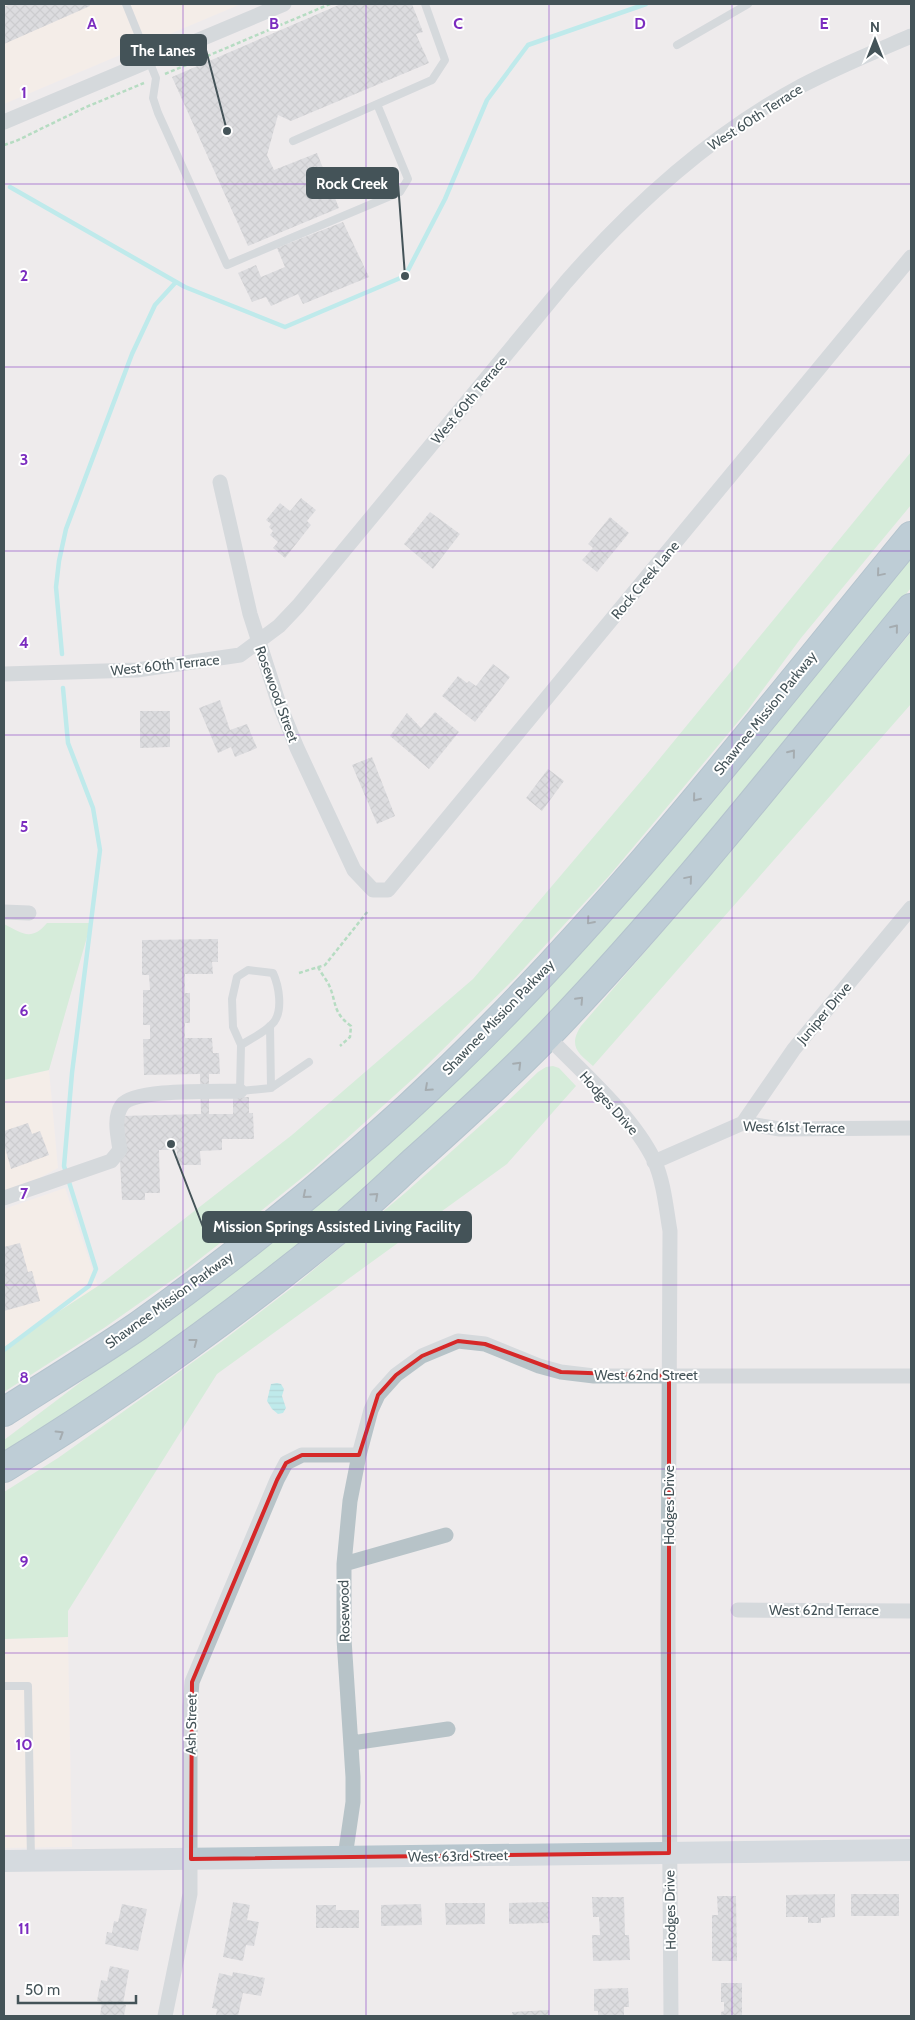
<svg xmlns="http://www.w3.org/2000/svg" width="915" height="2020" font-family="Cabin,sans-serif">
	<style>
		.commercial { fill: #fbefe3 }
		.grass { fill: #b9edc3 }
		.water { fill: url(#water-rules) }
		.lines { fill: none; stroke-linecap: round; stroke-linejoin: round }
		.stream { stroke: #86e8e9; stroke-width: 4.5 }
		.building { fill: url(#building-cross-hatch) }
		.highway-casing { stroke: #6e94a6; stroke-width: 30 }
		.path { stroke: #72ca8e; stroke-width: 2.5; stroke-dasharray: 4 2.5; stroke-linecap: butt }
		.lane { stroke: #b7c3c8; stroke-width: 8 }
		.street { stroke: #b7c3c8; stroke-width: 15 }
		.secondary { stroke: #b7c6ce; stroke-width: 22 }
		.highway { stroke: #83a9bb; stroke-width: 28 }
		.oneway { stroke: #4d6067 }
		.marked { fill: none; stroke: #d62828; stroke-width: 4; stroke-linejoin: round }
		.grid { fill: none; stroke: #7b2cbf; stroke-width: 1; stroke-opacity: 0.55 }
		.labels { text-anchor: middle; stroke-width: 4; stroke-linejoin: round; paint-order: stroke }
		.street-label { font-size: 14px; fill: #445358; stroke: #fff }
		.grid-label { font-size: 16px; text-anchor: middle; font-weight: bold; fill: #7b2cbf; stroke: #fff; stroke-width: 4; stroke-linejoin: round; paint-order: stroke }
		.leader { fill: none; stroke: #445358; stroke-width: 2 }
		.callout-dot { fill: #445358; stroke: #fff; stroke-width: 2 }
		.callout { fill: #445358; stroke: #445358; stroke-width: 2 }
		.callout-label { font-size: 15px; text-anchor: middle; font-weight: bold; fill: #fff }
	</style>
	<defs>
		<pattern id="water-rules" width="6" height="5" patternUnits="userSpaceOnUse" patternTransform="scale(1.25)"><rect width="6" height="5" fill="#86e8e9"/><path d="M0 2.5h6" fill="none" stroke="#6fbfc0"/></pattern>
		<pattern id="building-cross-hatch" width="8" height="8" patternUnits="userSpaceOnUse" patternTransform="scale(1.25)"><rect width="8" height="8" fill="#c5cace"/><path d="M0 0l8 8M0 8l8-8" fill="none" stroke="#a2a7aa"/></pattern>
	</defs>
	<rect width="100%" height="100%" fill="#eeebec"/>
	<!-- commercial -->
	<path class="commercial" d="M4,4H241L4,104Z
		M49,1070L58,1168L32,1182L4,1191V1080Z
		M65,1188L98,1286L4,1347V1209Z
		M68,1637L72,1847L4,1848V1639Z"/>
	<!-- grass -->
	<path class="grass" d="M911,452V505L801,638L747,711L667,807L609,876L516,977L415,1077L313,1169L247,1222L178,1276L104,1328L4,1392V1347L98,1286L292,1135L473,979L647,774Z
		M911,555V588L651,902L599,962L477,1086L352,1201L241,1291L112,1384L4,1452V1440L309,1210Z
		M911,632V704L593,1066C578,1053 568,1046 581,1026L688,902Z
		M47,923H91L49,1070L4,1080V924C22,933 31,942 47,923Z
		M553,1066L559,1068L576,1086L507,1164L217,1374L68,1611V1637L4,1639V1492L58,1458L221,1342L293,1287L405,1193L510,1099L538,1072L546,1067Z"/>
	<!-- water -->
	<path class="water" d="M277,1383L281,1384L284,1389L282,1396L286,1408L283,1413L278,1414L272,1409L267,1401L271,1384Z"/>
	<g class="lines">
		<!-- stream -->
		<path class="stream" d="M10,187L185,287L285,327L405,276L445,199L487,100L528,45L646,4
			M62,654L56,587L59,561L66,529L132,354L155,305L176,282
			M4,1350L89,1286L96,1269L64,1166L72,1073L100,850L93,808L68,743L63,688"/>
	</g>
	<!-- building -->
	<path class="building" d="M10,4H89L90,6L4,44V7Z
		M341,4H412L423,32L416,34L429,63L291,121L278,115L267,155L274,170L317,153L339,208L248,246L172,77Z
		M343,222L369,277L303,304L298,294L271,306L266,297L252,302L238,273L256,265L261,277L285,267L277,248Z
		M301,498L316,510L307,521L311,525L285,558L273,548L278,542L270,535L273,531L269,527L271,524L266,520L280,503L290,511Z
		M430,512L460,534L433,569L404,544Z
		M610,517L629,533L597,572L582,560L593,548L588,544Z
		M493,664L510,677L475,722L442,696L458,676L467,683L469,681L476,686Z
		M220,700L230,730L247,724L257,748L235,757L231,747L218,753L199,708Z
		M140,711H170V747L140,748Z
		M435,712L459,732L429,769L390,736L407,713L421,728Z
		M372,757L395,816L377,824L352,765Z
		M548,769L564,781L542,811L526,798Z
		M218,939V962H212L213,974H185V993H190V1023H185V1038H212L213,1053H219L220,1074H209V1114H233V1097H249V1113H253L254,1139H222V1150L200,1151L201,1165H177V1150H159L160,1193H145V1200H122L120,1161V1116L201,1114L200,1074L144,1075L143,1039H150V1025H143V990H150L149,975H142V940Z
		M28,1123L32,1134L40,1131L49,1155L11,1169L4,1144V1131Z
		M20,1243L28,1272L32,1271L40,1301L4,1311V1247Z
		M835,1894V1917L821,1918V1923H808V1917H786V1895Z
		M851,1894H899V1916H851Z
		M717,1896H736L737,1961H712V1915H718Z
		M592,1897H624L625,1935H629L630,1960L593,1961L592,1935H600L599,1917H593Z
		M233,1902L250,1905L247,1920L259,1922L254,1946L246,1945L243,1961L223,1957Z
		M549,1902V1923L509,1924V1903Z
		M445,1903H485V1924L446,1925Z
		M122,1904L147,1909L138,1951L105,1944L107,1932L112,1933L114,1921L118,1922Z
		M421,1904L422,1925L381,1926V1905Z
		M316,1905H336V1910H359V1928H316Z
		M110,1966L129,1970L123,2004L126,2005L124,2016H100L102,2002L97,2001L101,1980L107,1981Z
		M233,1972L265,1978L261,1996L243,1993L238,2016H216L217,2009L212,2008L219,1973L232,1976Z
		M721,1983H742V2016H721V2012L724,2011V2002H721Z
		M628,1988L629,2007H624V2016H598V2011H594V1989Z
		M549,2010V2016H513L512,2012Z"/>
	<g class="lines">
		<!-- highway casing -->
		<g class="highway-casing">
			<path id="highway" d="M4,1412C48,1384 94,1356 138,1326C247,1248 356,1159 452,1066C620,903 763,716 911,536
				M4,1468C119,1398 229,1319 333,1234C361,1211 387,1186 413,1162C459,1121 504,1080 547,1036C677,901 792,753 911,608"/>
		</g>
		<!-- path -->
		<path class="path" d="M165,74L330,4
			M4,145L16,141L86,107L144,83
			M318,967C321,973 326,979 329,985C337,1003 332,1012 351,1026L350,1037L340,1046
			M299,973L325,965L368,911"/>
		<!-- lane -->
		<path class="lane" d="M126,4L156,78L153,98L158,113L227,265L400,192L408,179L377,104
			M677,45L748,4
			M293,141L432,80L445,60L425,4
			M270,1026L271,1088
			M241,1045C252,1038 266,1032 274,1022C283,1010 279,986 273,973L248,970L237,977L232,999L233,1027L241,1045L240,1091L271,1088L309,1062
			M4,1686H28L31,1860"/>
		<!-- street -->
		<path class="street" d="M4,122L284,4
			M220,482L250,614L278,701L297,748L354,870L373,890H388L911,257
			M4,674L137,670L240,655L279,626L298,606L566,282C633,205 710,135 801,86C837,67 874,52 911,36
			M4,912L29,913
			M547,1036C582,1072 632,1115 654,1160C664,1182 666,1208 670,1231L668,1625L671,2016
			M743,1123L794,1049L911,908
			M654,1162L743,1123L780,1129L911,1128
			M4,1198L111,1161L120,1150C118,1136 113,1118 122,1105C134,1088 218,1092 240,1091
			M344,1564L446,1535
			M738,1610L911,1611
			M352,1743L448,1729
			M345,1857L353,1802V1777L344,1639V1564L350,1501L359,1455L371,1410L378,1395L396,1375L422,1356L458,1341L485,1344L539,1366L561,1372L594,1376H911
			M165,2016L190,1894V1707L192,1682L277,1480L286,1463L302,1455H359"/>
		<!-- secondary -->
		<path class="secondary" d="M4,1861L911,1850"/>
		<!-- highway -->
		<use href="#highway" class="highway"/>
	</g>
	<!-- one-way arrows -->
	<defs><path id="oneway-chevron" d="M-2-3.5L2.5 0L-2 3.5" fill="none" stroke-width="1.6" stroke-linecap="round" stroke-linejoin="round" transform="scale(1.25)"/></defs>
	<g class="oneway">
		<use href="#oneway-chevron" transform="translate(880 573) rotate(130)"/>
		<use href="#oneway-chevron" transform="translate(895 628) rotate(-51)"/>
		<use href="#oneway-chevron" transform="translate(792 753) rotate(-51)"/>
		<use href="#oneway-chevron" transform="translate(696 798) rotate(129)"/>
		<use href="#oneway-chevron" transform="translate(689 879) rotate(-50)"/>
		<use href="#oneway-chevron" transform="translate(590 921) rotate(131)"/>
		<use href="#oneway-chevron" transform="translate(580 1000) rotate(-47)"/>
		<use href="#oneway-chevron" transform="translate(518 1065) rotate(-45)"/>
		<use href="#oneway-chevron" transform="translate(428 1088) rotate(138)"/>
		<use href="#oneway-chevron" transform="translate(306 1195) rotate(140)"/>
		<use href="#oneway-chevron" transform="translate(375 1196) rotate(-42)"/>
		<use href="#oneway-chevron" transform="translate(194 1342) rotate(-37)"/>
		<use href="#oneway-chevron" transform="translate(60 1434) rotate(-32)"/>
	</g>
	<!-- marked area -->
	<path d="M0 0H915V2020H0ZM458,1341L485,1344L561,1372L669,1376V1853L191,1859L192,1682L277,1480L286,1463L302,1455H359L378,1395L396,1375L422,1356Z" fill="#eeebec" fill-opacity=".55" fill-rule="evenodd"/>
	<path class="marked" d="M458,1341L485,1344L561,1372L669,1376V1853L191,1859L192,1682L277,1480L286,1463L302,1455H359L378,1395L396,1375L422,1356Z"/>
	<!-- grid -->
	<path class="grid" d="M183,4V2016M366,4V2016M549,4V2016M732,4V2016M4,184H911M4,367H911M4,551H911M4,735H911M4,918H911M4,1102H911M4,1285H911M4,1469H911M4,1653H911M4,1836H911"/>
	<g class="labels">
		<!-- street labels -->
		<g class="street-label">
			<text transform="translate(755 117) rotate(-33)" y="5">West 60th Terrace</text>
			<text transform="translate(469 400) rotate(-50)" y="5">West 60th Terrace</text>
			<text transform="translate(645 580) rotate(-50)" y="5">Rock Creek Lane</text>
			<text transform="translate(165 665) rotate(-6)" y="5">West 60th Terrace</text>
			<text transform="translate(277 694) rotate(70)" y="5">Rosewood Street</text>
			<text transform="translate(765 713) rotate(-51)" y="5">Shawnee Mission Parkway</text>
			<text transform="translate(824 1013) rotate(-50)" y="5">Juniper Drive</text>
			<text transform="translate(498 1017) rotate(-46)" y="5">Shawnee Mission Parkway</text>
			<text transform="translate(609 1103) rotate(48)" y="5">Hodges Drive</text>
			<text transform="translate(794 1127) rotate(1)" y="5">West 61st Terrace</text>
			<text transform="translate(169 1300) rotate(-36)" y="5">Shawnee Mission Parkway</text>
			<text x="646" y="1380">West 62nd Street</text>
			<text transform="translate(669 1505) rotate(-90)" y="5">Hodges Drive</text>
			<text x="824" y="1615">West 62nd Terrace</text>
			<text transform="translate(344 1611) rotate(-91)" y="5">Rosewood</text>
			<text transform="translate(191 1724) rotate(-89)" y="5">Ash Street</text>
			<text transform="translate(458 1856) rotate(-1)" y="5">West 63rd Street</text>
			<text transform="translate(670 1910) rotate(-91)" y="5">Hodges Drive</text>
		</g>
	</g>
	<g class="grid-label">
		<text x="92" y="29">A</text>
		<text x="274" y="29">B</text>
		<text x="458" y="29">C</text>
		<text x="640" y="29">D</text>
		<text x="824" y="29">E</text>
		<text x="24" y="98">1</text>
		<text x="24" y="281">2</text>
		<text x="24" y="465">3</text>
		<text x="24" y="648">4</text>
		<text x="24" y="832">5</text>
		<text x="24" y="1016">6</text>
		<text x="24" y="1199">7</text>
		<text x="24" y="1383">8</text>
		<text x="24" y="1567">9</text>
		<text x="24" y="1750">10</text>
		<text x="24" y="1934">11</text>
	</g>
	<!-- callouts -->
	<path class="leader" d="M227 131L206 50M405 276L398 183M171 1144L203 1227"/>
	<g class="callout-dot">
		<circle cx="227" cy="131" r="5"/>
		<circle cx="405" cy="276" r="5"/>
		<circle cx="171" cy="1144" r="5"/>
	</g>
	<g class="callout">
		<rect x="121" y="35" width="85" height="30" rx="5"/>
		<rect x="307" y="168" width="91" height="30" rx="5"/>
		<rect x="203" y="1212" width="268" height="30" rx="5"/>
	</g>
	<g class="callout-label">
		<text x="163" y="56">The Lanes</text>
		<text x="352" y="189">Rock Creek</text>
		<text x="337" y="1232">Mission Springs Assisted Living Facility</text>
	</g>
	<!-- border -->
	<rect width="915" height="2020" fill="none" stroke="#445358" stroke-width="10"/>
	<!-- north arrow -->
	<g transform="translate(875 40)" stroke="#ffffff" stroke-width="4" paint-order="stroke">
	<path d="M0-4L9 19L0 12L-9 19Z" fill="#445358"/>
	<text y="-8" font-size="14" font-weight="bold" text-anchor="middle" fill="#445358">N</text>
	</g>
	<!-- scale -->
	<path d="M18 1995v8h118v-8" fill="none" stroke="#445358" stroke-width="2.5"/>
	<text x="25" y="1995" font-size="15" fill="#445358" stroke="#ffffff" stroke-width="4" paint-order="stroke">50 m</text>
</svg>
